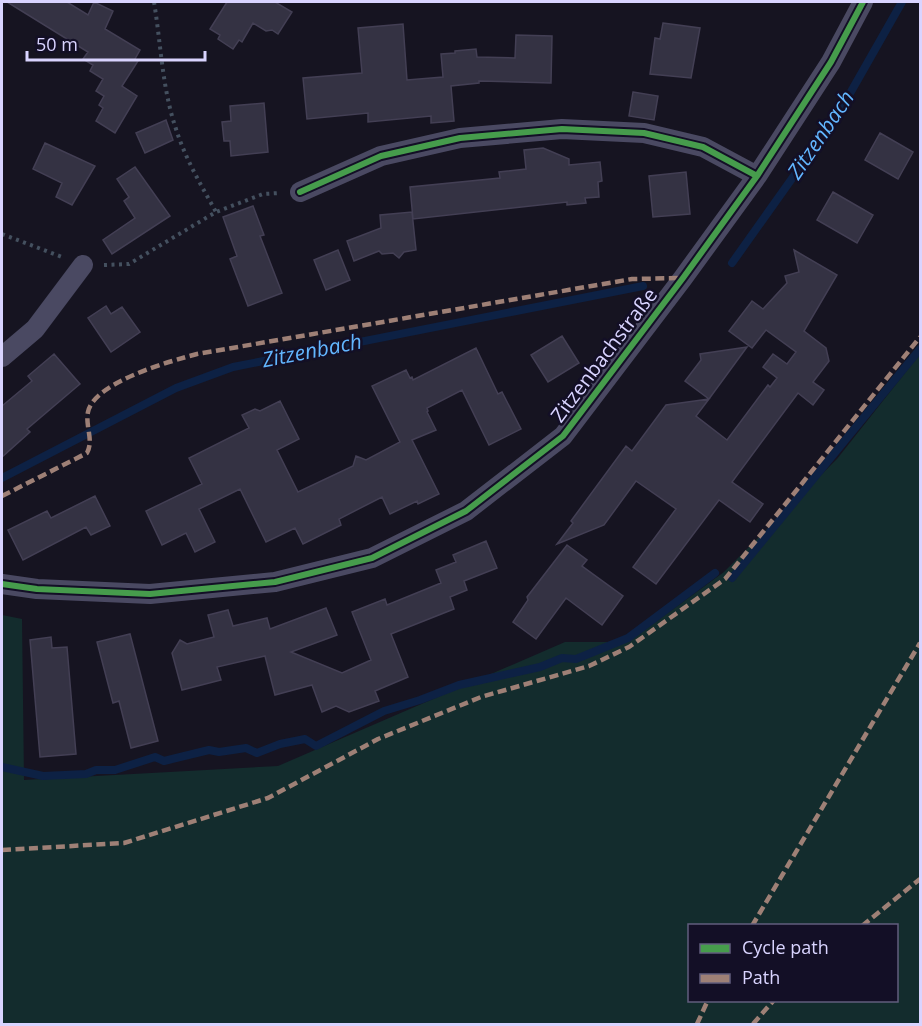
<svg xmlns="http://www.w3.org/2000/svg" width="922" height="1026" font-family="'Open Sans',sans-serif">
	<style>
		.green { fill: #132c2d; fill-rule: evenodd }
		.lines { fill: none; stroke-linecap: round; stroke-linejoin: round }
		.stream { stroke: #0d2144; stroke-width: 8 }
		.building { fill: #343243; stroke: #433f54; stroke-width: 1.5 }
		.path { stroke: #44505f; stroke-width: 4; stroke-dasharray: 3 4.5; stroke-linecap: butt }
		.minor { stroke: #4a4962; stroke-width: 20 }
		.quiet { stroke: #9e8076; stroke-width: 4.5; stroke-dasharray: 9 4.5; stroke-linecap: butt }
		.cycleway-casing { stroke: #130f26; stroke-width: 10 }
		.cycleway { stroke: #469c4c; stroke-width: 6 }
		.labels { text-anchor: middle; stroke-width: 5; stroke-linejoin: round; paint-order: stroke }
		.street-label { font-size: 20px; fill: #d9d4ff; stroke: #130f26 }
		.water-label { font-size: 21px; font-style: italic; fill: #62b6ff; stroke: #130f26 }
	</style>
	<rect width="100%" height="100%" fill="#161421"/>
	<!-- green -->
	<path class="green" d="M920,354V1024H2V615L22,619L24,780L278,766L565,642H628L724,572L837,459ZM690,926H896V1000H690Z"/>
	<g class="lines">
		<!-- stream -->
		<path class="stream" d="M732,263L840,111L902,2
			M2,478L176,388L233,367L643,286
			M732,578L920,349
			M2,767L43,776L86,774L96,770H115L155,757L164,761L209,750L219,752L246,748L257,753L280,744L305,739L316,746L384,711L420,700L459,685L540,667L562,658L576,659L628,638L715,573"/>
	</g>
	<!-- building -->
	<path class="building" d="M7,2H67L88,15L94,2L113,11L105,29L140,50L135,59L138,61L122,86L137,96L115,133L96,121L103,108L99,105L104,96L96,91L103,79L90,71L93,65L83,59L88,52Z
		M227,2H275L292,12L278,34L272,30L266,31L253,23L242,42L239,40L233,49L218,39L220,35L210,29Z
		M663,23L700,28L691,78L650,74L655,38L660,39Z
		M403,24L407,80L443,77L441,54L455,53V51L476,49L477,57L515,58L516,35L552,36L551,83L479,81V83L451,86L454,121L431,123V116L368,122V113L307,119L303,78L362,73L358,28Z
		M633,92L658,96L654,120L629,116Z
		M264,103L268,152L231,156L230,141H224L222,122L231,121L230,106Z
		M166,120L173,140L145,153L136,133Z
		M880,133L913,152L898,179L865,160Z
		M45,143L95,166L72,205L56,197L62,183L33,169Z
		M543,148L569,159V165L600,162L602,181L598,182L599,197L585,198L586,203L567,205V202L413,219L410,187L500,178L499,172L526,169L524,150Z
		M135,167L170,216L112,254L103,240L135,218L124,201L129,197L117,179Z
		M686,172L690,214L653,217L649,176Z
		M833,192L873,215L857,243L817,220Z
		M253,206L264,235L260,236L282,293L248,306L230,259L237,256L223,217Z
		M412,212L416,250L404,252L399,258L393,253L382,254L379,251L354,261L347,241L381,228L380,215Z
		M338,250L350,280L326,290L314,260Z
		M794,250L837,275L804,331L826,348L829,361L813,382L824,390L813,405L798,393L732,482L763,504L750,522L719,500L656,584L633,567L676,509L636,481L604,525L557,544L573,523L571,521L626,446L632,451L666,405L709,399L696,416L727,440L768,385L770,387L777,378L763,367L773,354L787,364L796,352L766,330L752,348L729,331L752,301L763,309L787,283L785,276L799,272Z
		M106,306L111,314L122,307L140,332L111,352L88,318Z
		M562,336L579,363L548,382L531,355Z
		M747,347L709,399L685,381L701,360L700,354Z
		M476,348L498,394L502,392L521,429L489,445L462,390L427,408L428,411L427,412L436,430L412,440L439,494L418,504L417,501L390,514L382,497L339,519L341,525L303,544L295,528L266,542L240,489L199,509L215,542L195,552L186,533L162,545L146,511L202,484L189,458L249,428L242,415L255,409L260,411L280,401L299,439L277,450L298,492L353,466L356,456L366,460L400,442L372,386L406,370L410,378L412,377L413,380Z
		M54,354L80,384L27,429L30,432L2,457V406L32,381L28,376Z
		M95,496L110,526L91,535L86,527L23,560L8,530L47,511L51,518Z
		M486,541L497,568L464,581L467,590L450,597L454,609L391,634L408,677L375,691L379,701L349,712L336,706L322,712L312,685L275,695L265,656L217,667L221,680L182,690L172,653L180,640L187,644L214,637L208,615L228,610L233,626L267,618L270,629L326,608L337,635L291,652L342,673L371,660L352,612L385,599L387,605L441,583L436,570L456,562L453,555Z
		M567,545L587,560L582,566L623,596L602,625L566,598L536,639L513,622L528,600L527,597Z
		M130,634L158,741L131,748L119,701L113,703L97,642Z
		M51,637L52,648L67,647L76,754L40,757L30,640Z"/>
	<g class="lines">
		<!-- path -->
		<path class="path" d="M154,2C161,44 162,88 176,129C185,158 201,185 216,212
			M2,234L62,257
			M104,265L129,264L216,212L263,194L280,193"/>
		<!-- minor -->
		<path class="minor" d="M300,192L381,156L460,138L562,129L644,133L703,147L757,176
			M2,357L35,329L83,265
			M2,584L37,589L150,594L275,582L372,558L466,511L563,436L683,278L757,176L831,62L863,2"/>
		<!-- quiet -->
		<path class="quiet" d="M2,496L87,453C94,440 85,426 88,412C94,382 171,361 197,354L632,279L683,278
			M2,850L124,843L268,798L378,739L481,697L589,666L629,647L725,579L920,337
			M752,926L920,643
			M862,926L920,879
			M697,1024L708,1000
			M753,1024L774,1000"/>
		<!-- cycleway casing -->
		<g class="cycleway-casing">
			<path id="cycleway" d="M300,192L381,156L460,138L562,129L644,133L703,147L757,176
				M2,584L37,589L150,594L275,582L372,558L466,511L563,436L683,278L757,176L831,62L863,2"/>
		</g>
		<!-- cycleway -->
		<use href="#cycleway" class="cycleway"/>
	</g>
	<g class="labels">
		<!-- street labels -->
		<g class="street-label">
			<text transform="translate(604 355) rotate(-53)" y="7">Zitzenbachstraße</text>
		</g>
		<!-- water labels -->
		<g class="water-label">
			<text transform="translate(821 135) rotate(-56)" y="7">Zitzenbach</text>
			<text transform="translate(312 351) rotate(-11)" y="7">Zitzenbach</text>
		</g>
	</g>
	<!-- border -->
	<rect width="922" height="1026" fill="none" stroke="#d9d4ff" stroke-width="6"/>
	<!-- legend -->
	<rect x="688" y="924" width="210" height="78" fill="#130f26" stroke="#625e7d" stroke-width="1.5"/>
	<rect x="700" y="944" width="30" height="9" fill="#469c4c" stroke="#625e7d" stroke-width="1.5"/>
	<text x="742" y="954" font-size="18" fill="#d9d4ff">Cycle path</text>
	<rect x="700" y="974" width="30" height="9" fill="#9e8076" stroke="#625e7d" stroke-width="1.5"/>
	<text x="742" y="984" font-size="18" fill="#d9d4ff">Path</text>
	<!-- scale -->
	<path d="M27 51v9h178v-9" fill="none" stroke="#d9d4ff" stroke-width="3"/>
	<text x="36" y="51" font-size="18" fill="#d9d4ff" stroke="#130f26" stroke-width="4.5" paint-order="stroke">50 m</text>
</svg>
